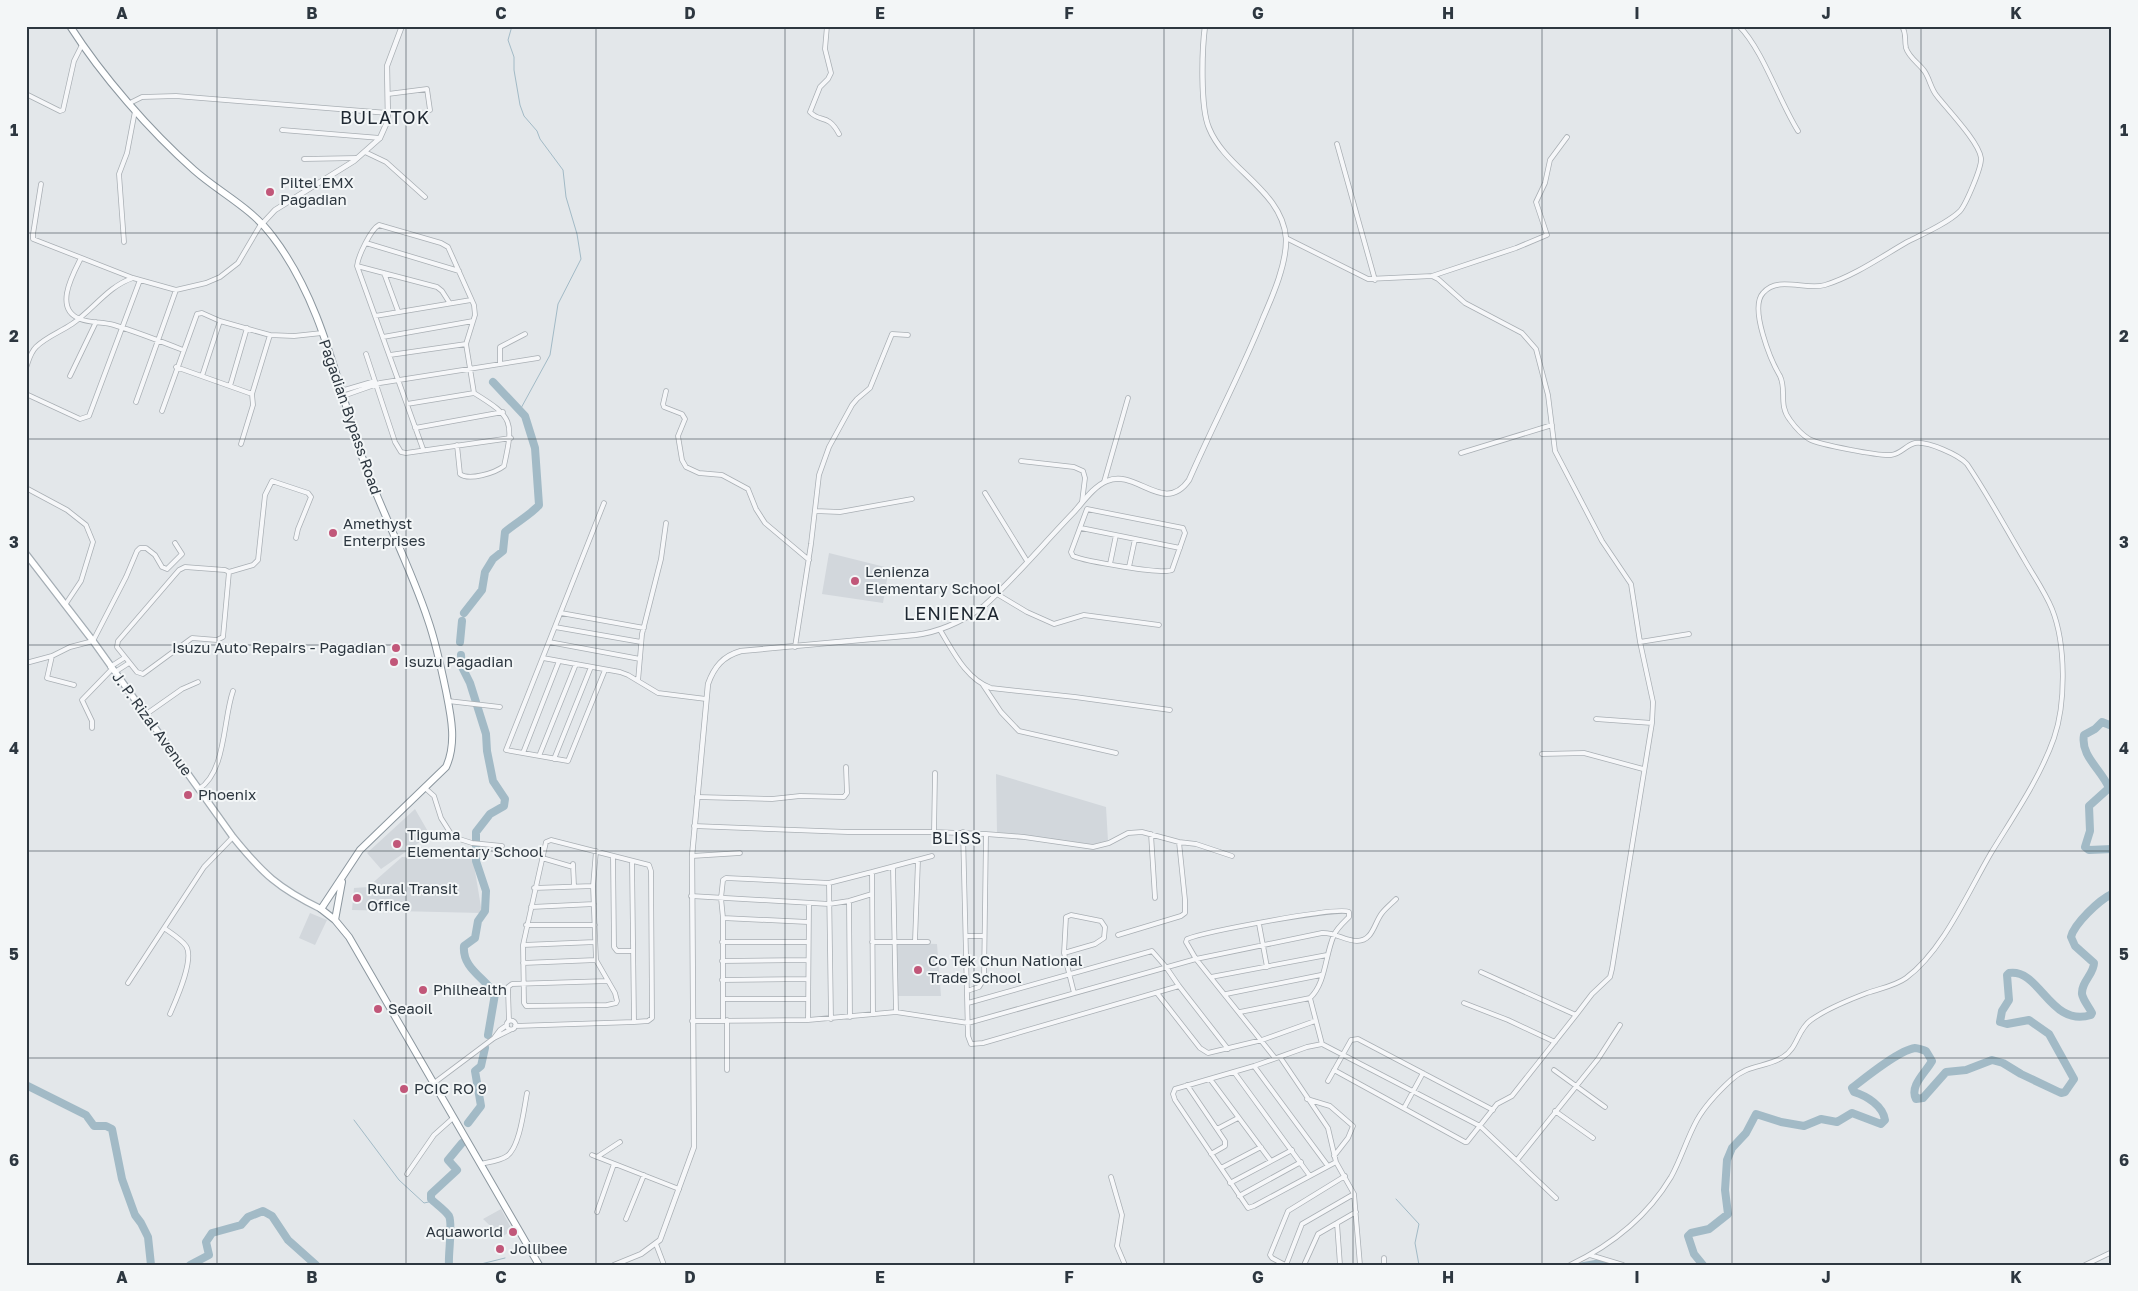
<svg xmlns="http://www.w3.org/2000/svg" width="2138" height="1291" font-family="'Golos Text',sans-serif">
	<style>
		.built { fill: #d2d7dc }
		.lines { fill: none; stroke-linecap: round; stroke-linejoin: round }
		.stream { stroke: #a2bac6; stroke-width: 1 }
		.canal { stroke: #a2bac6; stroke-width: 4.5 }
		.river { stroke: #a2bac6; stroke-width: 8 }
		.minor-casing { stroke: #a9afb4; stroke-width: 5.5 }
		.tertiary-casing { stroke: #a9afb4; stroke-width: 6 }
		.primary-casing { stroke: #a4adb4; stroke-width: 8 }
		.trunk-casing { stroke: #8c979f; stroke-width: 8 }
		.minor { stroke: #f6f7f9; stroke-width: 4 }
		.tertiary { stroke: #f6f7f9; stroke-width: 4.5 }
		.primary { stroke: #fff; stroke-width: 5.5 }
		.trunk { stroke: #fff; stroke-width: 6 }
		.grid { fill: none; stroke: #2d3740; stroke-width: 1; stroke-opacity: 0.55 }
		.poi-dot { fill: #c15779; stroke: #f3f6f7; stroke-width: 2 }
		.labels { text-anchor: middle; stroke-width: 4; stroke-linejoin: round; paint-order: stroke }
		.poi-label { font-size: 15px; fill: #2d3740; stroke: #f3f6f7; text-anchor: start }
		.street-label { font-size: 15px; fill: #2d3740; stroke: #f3f6f7 }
		.neighbourhood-label { font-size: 16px; letter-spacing: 1px; fill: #1f2832; stroke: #f3f6f7 }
		.quarter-label { font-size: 18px; letter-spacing: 1px; fill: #1f2832; stroke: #f3f6f7 }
		.neatline { fill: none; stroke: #2d3740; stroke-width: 2 }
		.grid-label { font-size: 16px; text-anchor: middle; font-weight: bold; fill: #2d3740 }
	</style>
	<rect width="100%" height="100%" fill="#e3e7ea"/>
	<!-- built -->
	<path class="built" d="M829,553L889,568L883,603L822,594Z
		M996,774L1106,807L1108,841L1096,845L997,832Z
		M415,809L430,835L381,869L367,853Z
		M402,857L473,859L482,913L352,910L354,888L368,887Z
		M310,913L327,920L315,945L299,938Z
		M897,943L937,944L941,996H898Z
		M501,1209L512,1230L502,1237L483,1219Z"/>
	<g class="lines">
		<!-- stream -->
		<path class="stream" d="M512,26L508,40L514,57V70L520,105L524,116L537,131L540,139L563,170L566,197L577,234L581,259L558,304L550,355L520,410
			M354,1120L399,1180L424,1203L433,1201
			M1396,1199L1419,1224L1415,1243L1419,1265
			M477,1265L505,1258"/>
		<!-- canal -->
		<path class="canal" d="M1580,1265L1602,1261L1609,1262"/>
		<!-- river -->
		<path class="river" d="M464,613L482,590L485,572L493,559L503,551L505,532C514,524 533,513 539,505L535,448L525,416L493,382
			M460,642L462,621
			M461,655L462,667L470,683L486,734L487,751L493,781L505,799L504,806L490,814L476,832V861L486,891L485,911L478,921L475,938L464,946C462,968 484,977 495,994L488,1035
			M2112,726L2102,722L2095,729L2084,735C2080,756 2102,770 2109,788L2089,806L2090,831L2085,847L2089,850L2112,849
			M26,1085L86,1115L94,1126H106L112,1129L122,1179L135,1215L141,1223L148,1237L151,1265
			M468,1123L481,1106L475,1071L481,1066L485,1048
			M190,1265L209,1255L206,1242L212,1233L241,1225L248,1217L263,1211L272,1216L288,1240L316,1265
			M449,1265C448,1254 453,1224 449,1216C445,1210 436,1204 431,1199V1194L457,1170L448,1160L462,1143
			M1703,1265L1694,1254L1688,1236L1691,1233L1709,1229L1728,1214L1725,1190L1727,1160L1732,1148L1746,1133L1756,1114L1781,1122L1804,1126L1821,1119L1837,1122L1852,1113L1881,1124L1885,1120C1883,1106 1867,1096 1854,1092L1852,1088C1865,1078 1899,1050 1915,1048C1918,1048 1923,1050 1926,1051L1932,1061C1926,1072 1909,1086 1916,1099L1923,1098L1946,1072L1966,1070L1992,1060L2003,1063L2021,1074L2061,1093L2065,1092L2074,1079L2049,1034L2029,1020L2007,1024L2000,1022L2002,1011L2009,1000L2007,975L2009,973C2040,968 2050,1028 2091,1015L2092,1013C2089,1007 2083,1000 2082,994C2081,982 2094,974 2094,963L2075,946L2071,937C2074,924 2099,900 2112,894"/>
		<!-- minor casing -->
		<g class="minor-casing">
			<path id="minor" d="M827,26L825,49L831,73L828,79L820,87L810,112C820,123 828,113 839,134
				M1739,26C1763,50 1779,101 1798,131
				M26,94L60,111L63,110L74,61L82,45
				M388,94L427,89L430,110
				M130,103L142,97L176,96L388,113
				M282,130L380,138
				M1337,144L1375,280
				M365,152L386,162L425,197
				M304,159L357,158
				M41,184L33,234V239L133,278
				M1286,238L1368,279L1432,276L1438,279L1465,303L1522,333L1536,349L1548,395L1555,451L1602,541L1631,584L1640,642L1653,702L1652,723L1612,969L1610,977L1592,994L1576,1015
				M124,242L119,174L127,153L135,111
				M366,243L459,271
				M81,258C73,274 53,309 80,319C90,323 103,322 114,325C137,332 160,341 183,350
				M357,266L437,287L442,291L449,302
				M384,273L398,311
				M1432,276L1516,248L1547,235L1536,202L1545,183L1550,160L1567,137
				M375,316L471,300
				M383,337L473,321
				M366,354L395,442L401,452L406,453L511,438
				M390,355L466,344
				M500,363V347L525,334
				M176,367L252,394L270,335
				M26,368C29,360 30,353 36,347C46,337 60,332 72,324C93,310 108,286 133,278L176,290L206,283L220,277L238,263L261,224
				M70,376L96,322
				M202,376L220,321
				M230,386L247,328
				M341,391L375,381
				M666,391L663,404L664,407L682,414L685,419L678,436L682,460L686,467L699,473L722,475L748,489L756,509L765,523L809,560
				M26,394L80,419L89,416L140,280
				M343,396L380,383L538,358
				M136,402L176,290
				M407,404L474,393
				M162,411L197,314L202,313L220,321L270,335L294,336L322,333
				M415,428L503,412
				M241,444L253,405L252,394
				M423,449L357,266C358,256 371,229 379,225L441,243L448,247L474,305L475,315L466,344L474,393C513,417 514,421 504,466C495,473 469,481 460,474L457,445
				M1461,453L1552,425
				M1021,461L1074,467L1083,471L1085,478L1082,502
				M1104,482L1128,398
				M26,488L67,510L86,525L93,542L81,581L65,605
				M985,493L1027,561
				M604,503L506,750L568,761L605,670
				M1087,509L1183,528L1185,533L1172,570C1164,575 1084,561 1073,556L1071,552Z
				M815,511L840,512L912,499
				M1081,528L1180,548
				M1110,564L1116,535
				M1129,567L1135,539
				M229,572L223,637L217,640L192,638L143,674L137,672L117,647L118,641L179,570L185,567L225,570L229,572L253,565L258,560L265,495L272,481L308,493L311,497L298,529L296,538
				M997,594L1027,612L1054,624L1084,615L1159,625
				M561,613L644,628
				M555,627L641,642
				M940,630C953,651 966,679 991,688L1075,697L1170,710
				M549,642L640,659
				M1640,642L1689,634
				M795,647L811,544L819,475L829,447L852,405L857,399L870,388L892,334L908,335
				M52,656L47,678L74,685
				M543,658L620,672L628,675L658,693L706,699
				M26,663L52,656L70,647L93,641L126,577L137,551L140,548H146L155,555L162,567L167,569L182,554L175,543
				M110,667L124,658
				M115,672L129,663
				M638,681L642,634L661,559L666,523
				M983,685L1001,712L1019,731L1116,753
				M448,701L500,707
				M145,715L182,689L198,682
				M1596,719L1652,723
				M92,728V721L82,700L112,669
				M523,753L559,661
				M1542,754L1584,753L1643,769
				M539,756L576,664
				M554,759L591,667
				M425,788L434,796L441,818L453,837L472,843L502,846
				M199,789C226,772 223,719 233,691
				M697,797L772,799L800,796L844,797L847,793L846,767
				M694,826L848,832H934L935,773
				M934,832L986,834
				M963,832L968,1036L971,1044L983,1043L1179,986
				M1151,834L1155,898
				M613,856L614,947L617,951H632
				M692,856L740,853
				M542,858L573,867
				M632,861L634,1022
				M573,864L574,886
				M893,867L896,1012
				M829,883L831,1019
				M534,888L593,886
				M691,896L829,904L849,901L872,894
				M849,901L850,1017
				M531,907L594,904
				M1071,915L1101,921L1105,927L1104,938L1095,944L1064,953L1066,917Z
				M723,918L808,922
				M1259,924L1267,967
				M526,925H595
				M1118,935L1181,916L1185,913V900L1179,842
				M966,936H983
				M915,941L918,860
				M722,942H808
				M872,942H928
				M523,945L595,942
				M1064,953L1074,993
				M722,961L808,960
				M523,963L596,960
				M1211,977L1327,955
				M722,980L808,979
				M128,983L164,928
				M967,991L979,987L984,979L986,834L1024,837L1093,847L1109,843L1128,833L1142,832L1179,842L1196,844L1232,856
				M1157,993L1200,1048L1208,1053L1262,1040L1315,1021
				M1226,994L1321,975
				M1310,998L1322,1044
				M723,999H808
				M968,1003L1152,951L1166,967L1179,986L1228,1049
				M1464,1003L1508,1020L1555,1042
				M1240,1012L1310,998C1326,983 1325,955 1334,935C1337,928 1344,922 1349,917V912C1339,906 1204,932 1187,939L1186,942L1196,959L1322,933C1335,932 1345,941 1357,941C1373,941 1374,923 1382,913C1386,908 1391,904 1396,899
				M170,1014C176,1000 195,959 186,946C181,939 171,933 164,928L204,867L233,837
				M873,1014L872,872L932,856
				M723,1020V918L721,898L723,880L726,878L829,883L872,872
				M808,1020L809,903
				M506.5 1025a4.5 4.5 0 1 1 9 0a4.5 4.5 0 1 1-9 0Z
				M509,1021L508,990V987L512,984L608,981
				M692,1021L808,1020L896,1012L968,1023L1196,959L1275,1058
				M515,1026L634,1022L648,1021L652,1018L651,871L649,865L551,840L546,842L523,945L524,1003L526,1006L607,1005L616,1003L617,1001L615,993L596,960L593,886L596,851
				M494,1038L500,1030L507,1025
				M1280,1057L1328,1128L1336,1162
				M1254,1066L1328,1166
				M727,1070V1020
				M1334,1070L1465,1142H1467L1497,1104L1512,1096L1576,1015L1481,972
				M1554,1070L1605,1107
				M1234,1072L1310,1176
				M1210,1079L1271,1161
				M1328,1081L1351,1040L1358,1039L1493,1110
				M434,1083L494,1038L510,1030
				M1187,1085L1225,1141V1146L1211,1154
				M1307,1099L1330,1106L1353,1126L1348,1138L1334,1156
				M1404,1108L1423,1073
				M1555,1111L1593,1138
				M1217,1129L1238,1118
				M592,1155L679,1189
				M597,1157L620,1142
				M1517,1160L1598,1059L1620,1025
				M480,1164C489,1162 500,1161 507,1156C520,1147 524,1108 527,1093
				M1221,1168L1261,1147
				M407,1174L434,1135L453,1118
				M1111,1177L1122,1215L1117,1246L1125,1265
				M1230,1183L1292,1150
				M1239,1196L1301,1162
				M597,1212L614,1164
				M626,1219L644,1175
				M1337,1223L1340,1265
				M656,1244L664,1265
				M1590,1255L1623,1265
				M1285,1265L1272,1258L1270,1255L1288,1211L1345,1176
				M1286,1265L1302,1224L1354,1194
				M1304,1265L1318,1234L1356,1212
				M1360,1265L1354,1194L1336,1162L1254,1206L1248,1208L1175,1100L1173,1094L1175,1089L1254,1066L1307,1047L1322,1044L1480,1126L1556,1198
				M1384,1265V1258
				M1570,1265C1612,1245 1647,1217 1671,1177C1681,1159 1687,1138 1697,1120C1706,1104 1718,1092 1731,1080C1748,1064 1765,1068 1783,1057C1798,1048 1797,1030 1811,1020C1825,1010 1851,999 1867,993C1881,988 1895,986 1906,978C1943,951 1968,892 1991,853C2013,817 2040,778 2054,738C2066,703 2066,644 2052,609C2045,592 2033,575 2024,559C2005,527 1988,495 1967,464C1959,455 1928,441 1915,443C1906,445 1901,454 1891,455C1879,456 1820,445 1809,439C1801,434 1795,427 1790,420C1778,405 1787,390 1780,376C1771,361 1749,308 1763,293C1778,275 1806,291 1825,285C1854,276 1881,257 1907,242C1923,234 1948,223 1960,211C1966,204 1982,167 1981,158C1979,142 1947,109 1937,96C1931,89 1930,80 1925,72C1920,64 1909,58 1906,48C1904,39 1907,35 1902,26
				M2085,1265L2112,1252"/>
		</g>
		<!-- tertiary casing -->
		<g class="tertiary-casing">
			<path id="tertiary" d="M262,224L275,210L354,161L380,138L388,120L387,66L402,26
				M614,1265L641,1254L660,1240L694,1147L692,856L708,684C714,667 723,656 741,651L915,635C940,632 963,621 984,606C1016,577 1044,543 1074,512C1083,502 1094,486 1107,481C1136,468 1164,516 1189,480C1213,425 1241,373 1263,318C1273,295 1287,263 1286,238C1282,190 1226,170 1209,128C1200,107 1202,49 1205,26"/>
		</g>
		<!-- primary casing -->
		<g class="primary-casing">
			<path id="primary" d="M26,554L93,641L233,837C263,874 278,888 321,909"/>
		</g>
		<!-- trunk casing -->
		<g class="trunk-casing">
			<path id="trunk" d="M70,26C102,76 150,131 194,170C220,193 252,208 273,237C324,304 338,390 366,468C385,519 411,568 428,620C436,643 441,667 446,691C451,716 457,743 446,767L360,850L321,909L335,920L349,937L539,1265
				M335,920L342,882"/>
		</g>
		<!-- minor -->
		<use href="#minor" class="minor"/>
		<!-- tertiary -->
		<use href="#tertiary" class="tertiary"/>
		<!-- primary -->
		<use href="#primary" class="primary"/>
		<!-- trunk -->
		<use href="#trunk" class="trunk"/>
	</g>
	<!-- grid -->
	<path class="grid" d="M217,26V1265M406,26V1265M596,26V1265M785,26V1265M974,26V1265M1164,26V1265M1353,26V1265M1542,26V1265M1732,26V1265M1921,26V1265M26,233H2112M26,439H2112M26,645H2112M26,851H2112M26,1058H2112"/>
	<!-- markers -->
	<g class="poi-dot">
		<circle cx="270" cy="192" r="5"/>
		<circle cx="333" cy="533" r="5"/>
		<circle cx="855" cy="581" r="5"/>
		<circle cx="396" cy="648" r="5"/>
		<circle cx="394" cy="662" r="5"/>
		<circle cx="188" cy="795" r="5"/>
		<circle cx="397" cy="844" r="5"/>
		<circle cx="357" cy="898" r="5"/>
		<circle cx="918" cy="970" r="5"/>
		<circle cx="423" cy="990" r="5"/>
		<circle cx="378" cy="1009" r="5"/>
		<circle cx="404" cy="1089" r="5"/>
		<circle cx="513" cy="1232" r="5"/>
		<circle cx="500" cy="1249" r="5"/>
	</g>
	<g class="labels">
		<!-- poi labels -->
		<g class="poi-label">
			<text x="280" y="188">Piltel EMX<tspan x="280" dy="17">Pagadian</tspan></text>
			<text x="343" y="529">Amethyst<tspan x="343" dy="17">Enterprises</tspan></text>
			<text x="865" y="577">Lenienza<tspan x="865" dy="17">Elementary School</tspan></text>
			<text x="386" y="653" text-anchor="end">Isuzu Auto Repairs - Pagadian</text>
			<text x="404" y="667">Isuzu Pagadian</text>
			<text x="198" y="800">Phoenix</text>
			<text x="407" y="840">Tiguma<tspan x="407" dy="17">Elementary School</tspan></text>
			<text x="367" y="894">Rural Transit<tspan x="367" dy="17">Office</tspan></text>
			<text x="928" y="966">Co Tek Chun National<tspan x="928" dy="17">Trade School</tspan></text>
			<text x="433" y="995">Philhealth</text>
			<text x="388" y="1014">Seaoil</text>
			<text x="414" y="1094">PCIC RO 9</text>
			<text x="503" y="1237" text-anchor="end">Aquaworld</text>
			<text x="510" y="1254">Jollibee</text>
		</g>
		<!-- street labels -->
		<g class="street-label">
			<text transform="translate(350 417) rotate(71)" y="5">Pagadian Bypass Road</text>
			<text transform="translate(152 724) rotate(54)" y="5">J. P. Rizal Avenue</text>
		</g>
		<!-- neighbourhood labels -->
		<g class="neighbourhood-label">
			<text x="957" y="844">BLISS</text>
		</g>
		<!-- quarter labels -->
		<g class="quarter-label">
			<text x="385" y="124">BULATOK</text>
			<text x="952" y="620">LENIENZA</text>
		</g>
	</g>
	<!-- border -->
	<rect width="2138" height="1291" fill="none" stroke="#f3f6f7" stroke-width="55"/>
	<rect x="28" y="28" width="2082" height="1236" class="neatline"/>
	<g class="grid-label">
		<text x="122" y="19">A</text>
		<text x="312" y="19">B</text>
		<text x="501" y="19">C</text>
		<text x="690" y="19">D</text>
		<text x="880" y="19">E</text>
		<text x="1069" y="19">F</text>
		<text x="1258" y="19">G</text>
		<text x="1448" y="19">H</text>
		<text x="1637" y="19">I</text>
		<text x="1826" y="19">J</text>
		<text x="2016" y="19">K</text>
		<text x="14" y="136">1</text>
		<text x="2124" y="136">1</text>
		<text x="14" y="342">2</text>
		<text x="2124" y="342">2</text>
		<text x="14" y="548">3</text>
		<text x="2124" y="548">3</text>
		<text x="14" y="754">4</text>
		<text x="2124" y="754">4</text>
		<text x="14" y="960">5</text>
		<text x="2124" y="960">5</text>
		<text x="14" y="1166">6</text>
		<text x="2124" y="1166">6</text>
		<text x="122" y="1283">A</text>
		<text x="312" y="1283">B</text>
		<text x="501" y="1283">C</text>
		<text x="690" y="1283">D</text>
		<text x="880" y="1283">E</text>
		<text x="1069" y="1283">F</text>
		<text x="1258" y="1283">G</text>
		<text x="1448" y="1283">H</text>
		<text x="1637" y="1283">I</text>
		<text x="1826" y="1283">J</text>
		<text x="2016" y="1283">K</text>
	</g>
</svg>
